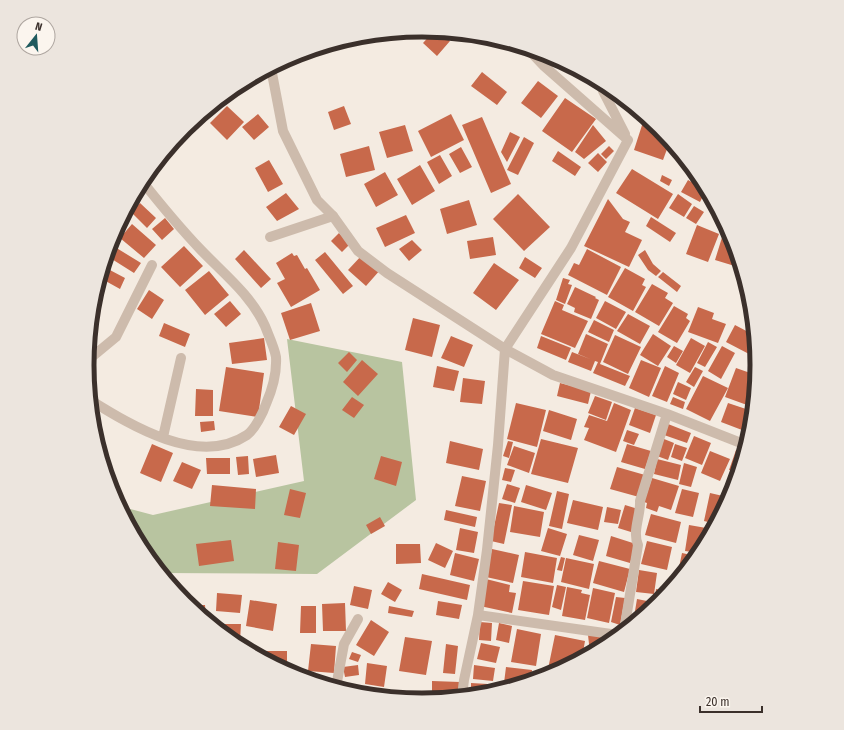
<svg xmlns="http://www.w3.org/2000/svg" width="844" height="730" font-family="'Fira Sans Condensed',sans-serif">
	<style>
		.green { fill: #b8c4a0 }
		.building { fill: #c8694b }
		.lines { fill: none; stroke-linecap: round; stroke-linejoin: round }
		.lane { stroke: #cdbbac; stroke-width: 10 }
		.street { stroke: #cdbbac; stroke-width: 10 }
		.rim { fill: none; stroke: #3b302b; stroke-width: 5 }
	</style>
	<rect width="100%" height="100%" fill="#f4ebe1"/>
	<!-- green -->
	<path class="green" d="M287,339L402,362L416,500L317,574L161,573L143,551L119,506L153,515L304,481Z"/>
	<!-- building -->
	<path class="building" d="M434,31L440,32L450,41L437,56L423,43Z
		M482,72L507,92L497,105L471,86Z
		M538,81L558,96L541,118L521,103Z
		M244,83L233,93L230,91L236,86Z
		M565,98L596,119L572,152L542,131Z
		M227,106L244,122L227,140L210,123Z
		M344,106L351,124L334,130L328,112Z
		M258,114L269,127L254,140L242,127Z
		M451,114L464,140L431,157L418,131Z
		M482,117L511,184L491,193L462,125Z
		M644,119L651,122L659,128L670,141L663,160L634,150Z
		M405,125L413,151L387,158L379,132Z
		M593,125L606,141L584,159L575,152Z
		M510,132L520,137L507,162L501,152Z
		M524,137L534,143L518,175L507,170Z
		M369,146L375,170L346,177L340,154Z
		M609,146L614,151L606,159L601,154Z
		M461,147L472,167L460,173L449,154Z
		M558,151L581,167L575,176L552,161Z
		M598,153L607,162L598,172L588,163Z
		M440,155L452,176L439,184L427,162Z
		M269,160L283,184L268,192L255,168Z
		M420,165L435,191L412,205L397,179Z
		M632,169L673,194L658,219L616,193Z
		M385,172L398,195L376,207L364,184Z
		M662,175L672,180L669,186L660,181Z
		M688,180L706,190L700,202L681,192Z
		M286,193L299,209L277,221L266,207Z
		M518,194L550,227L524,251L493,219Z
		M678,194L692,204L684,217L669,208Z
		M608,199L623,219L630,222L625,232L642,240L629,267L584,246Z
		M469,200L477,225L447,234L440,209Z
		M140,203L156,218L147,228L131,212Z
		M694,206L704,212L696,224L686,218Z
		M406,215L415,233L385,247L376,228Z
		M651,217L676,233L670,242L646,226Z
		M165,218L174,229L162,240L152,229Z
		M132,224L156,245L144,258L120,238Z
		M697,225L719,234L708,262L686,254Z
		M724,231L729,233L732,237L740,263L738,267L715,260Z
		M339,233L350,244L342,252L331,241Z
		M493,237L496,255L470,259L467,241Z
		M412,240L422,250L409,261L399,249Z
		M110,244L141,263L134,273L107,256Z
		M184,246L203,266L180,287L161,267Z
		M587,249L621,267L607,295L568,275L574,263L579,265Z
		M244,250L271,279L261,288L235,259Z
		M645,250L653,264L661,271L656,276L648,270L638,255Z
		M325,252L353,286L343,294L315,260Z
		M292,253L294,256L297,255L305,269L307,268L320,290L291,307L277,283L285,279L276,263Z
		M363,254L381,269L366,286L348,270Z
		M525,257L542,268L535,278L519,268Z
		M494,263L519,280L496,310L473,293Z
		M625,268L645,279L642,285L646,287L633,311L608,297Z
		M108,269L125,278L120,289L102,279Z
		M209,271L229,295L205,315L185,290Z
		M663,272L681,286L677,292L658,277Z
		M563,278L570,280L568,284L572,285L565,304L556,300Z
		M652,284L668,293L665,298L673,303L659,326L635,312Z
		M575,287L596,297L595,298L599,300L591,319L574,312L575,308L567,304Z
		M149,290L164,300L152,319L137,309Z
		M230,301L241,314L226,327L214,314Z
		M555,301L564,305L562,310L588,321L575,348L541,334Z
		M605,301L626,312L616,329L596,318Z
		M311,303L320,331L290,340L281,313Z
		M674,306L688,314L686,318L690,321L677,343L658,332Z
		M698,307L714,313L712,319L726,324L718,343L688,332Z
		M628,314L650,326L640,344L617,331Z
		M413,318L440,325L432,357L405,350Z
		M594,320L614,330L609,342L588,332Z
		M164,323L190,334L185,347L159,336Z
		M735,325L754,335L755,343L749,354L726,342Z
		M586,334L608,344L600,364L630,376L625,386L593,373L598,362L595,361L591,371L568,362L572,352L590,359L578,354Z
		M653,334L671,346L658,366L640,355Z
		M615,335L641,347L628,374L603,362Z
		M451,336L473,345L464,367L441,358Z
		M541,336L571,348L566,360L537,348Z
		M264,338L267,360L232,364L229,343Z
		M691,338L705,346L690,373L676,365Z
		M708,342L717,347L705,367L697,363Z
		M674,346L683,351L676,363L667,357Z
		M722,346L735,353L721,379L708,371Z
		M349,352L357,360L347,372L338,363Z
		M362,360L378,374L358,396L343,382Z
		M641,360L661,368L649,397L629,388Z
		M437,366L459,371L454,391L433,387Z
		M665,366L679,373L667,402L652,396Z
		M226,367L264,373L258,417L219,411Z
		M695,367L703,371L694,387L686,382Z
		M736,368L756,375L755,382L747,405L725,397Z
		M703,376L728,388L710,421L686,409Z
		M463,378L485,381L482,404L460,402Z
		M678,382L691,388L686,400L673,394Z
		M560,383L591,391L588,404L557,396Z
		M196,389L213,390V416H195Z
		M595,396L612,402L606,420L588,413Z
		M352,397L364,405L354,418L342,410Z
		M673,397L685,402L683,409L670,404Z
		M516,403L546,410L537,447L507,439Z
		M614,403L631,410L616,452L584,440L589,428L584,427L589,415L607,421Z
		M728,403L749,410L742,430L721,422Z
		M291,406L306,414L294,435L279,427Z
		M635,408L656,415L650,433L629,425Z
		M549,410L577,419L571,440L543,431Z
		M752,415L750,434L742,431L745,424L748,425Z
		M214,421L215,430L201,432L200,422Z
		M668,424L691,433L687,443L664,435Z
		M627,430L639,434L634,445L623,441Z
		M694,436L711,443L702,465L685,458Z
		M541,439L578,448L568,483L531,474Z
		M664,439L674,443L668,460L657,456Z
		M450,441L483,449L479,470L446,463Z
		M508,441L513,442L509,458L503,456Z
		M152,444L173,453L161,482L140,473Z
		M627,444L651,451L645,469L621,462Z
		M675,444L687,448L682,461L671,457Z
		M514,446L535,453L529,473L507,465Z
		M736,450L744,452L738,472L729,470Z
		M710,451L730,459L720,481L701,473Z
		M276,455L279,473L256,477L253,459Z
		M248,456L249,474L238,475L236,457Z
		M381,456L402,462L396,486L374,479Z
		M206,458H230V474H207Z
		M657,459L681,465L678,480L654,474Z
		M182,462L201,470L192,489L173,481Z
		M684,463L697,467L691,487L679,484Z
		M617,467L645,475L639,497L610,489Z
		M505,468L515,470L511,482L502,480Z
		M462,476L486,481L480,511L455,506Z
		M652,478L679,486L671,510L659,506L657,512L646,508L647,503L644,502Z
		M507,484L520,488L515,503L502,499Z
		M212,485L256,489L255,509L210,506Z
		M526,485L552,493L546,510L521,502Z
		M290,489L306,493L300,518L284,515Z
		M682,489L699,493L693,517L675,513Z
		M557,491L569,494L562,529L549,526Z
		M726,492L731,494L723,509H721Z
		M710,493L723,496L717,519L713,518L712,523L704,521Z
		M573,500L603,507L598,530L567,523Z
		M499,503L512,505L504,544L491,541Z
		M625,505L638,509L631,532L618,528Z
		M514,506L544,512L540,537L510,532Z
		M607,507L621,510L618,524L604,522Z
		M446,510L477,517L475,527L444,520Z
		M651,514L681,522L676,543L645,535Z
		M380,517L385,526L371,534L366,525Z
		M689,525L712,529L699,553L685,551Z
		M460,528L478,532L474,553L456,550Z
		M548,528L567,534L560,556L541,551Z
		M579,535L599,540L593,561L573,555Z
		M611,536L636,544L630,563L606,556Z
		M231,540L234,561L199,566L196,544Z
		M647,541L672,547L667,570L641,564Z
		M278,542L299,545L296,571L275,569Z
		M436,543L453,551L445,568L428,560Z
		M396,544H420L421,563L396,564Z
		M492,549L519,555L513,583L486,577Z
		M525,552L557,558L553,583L521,577Z
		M455,553L479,559L474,581L450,575Z
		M682,553L696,556L679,577H677Z
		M561,557L565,558L562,571L557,570Z
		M566,558L594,564L589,589L561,582Z
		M599,561L630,569L624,592L593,583Z
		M639,570L657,573L654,594L636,592Z
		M422,574L470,585L467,600L419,589Z
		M486,579L510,585L509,592L516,593L512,613L480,606Z
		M523,581L554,586L549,615L518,610Z
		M388,582L402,590L395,602L381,594Z
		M557,585L566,587L561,610L552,607Z
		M354,586L372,590L368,609L350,605Z
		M567,587L582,590L581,593L590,595L585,620L562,616Z
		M593,588L615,593L609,623L587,618Z
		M656,589L666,591V593L660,601L655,600Z
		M217,593L242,595L240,613L216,611Z
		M616,597L625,598L620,625L611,622Z
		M637,599L657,603L633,623Z
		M250,600L277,604L273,631L246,626Z
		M438,601L462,605L459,619L436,615Z
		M345,603L346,631H323L322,604Z
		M192,605H205L206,619L192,607Z
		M301,606H316V633H300Z
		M389,606L414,611L412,617L388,613Z
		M371,620L389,632L374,656L356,645Z
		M480,622L492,623L491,641L479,640Z
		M499,623L512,626L509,643L496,640Z
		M217,624H241L240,642L233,641L217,628Z
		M517,629L541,634L536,666L511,662Z
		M603,633L604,646L590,653L588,635Z
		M555,635L585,641L582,658L557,671L548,669Z
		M405,637L432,641L426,675L399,671Z
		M481,643L500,647L496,663L477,659Z
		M311,644L336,646L334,673L308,671Z
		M446,644L458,646L455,674L443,673Z
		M266,651H287V671L266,659Z
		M352,652L361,655L358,662L349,659Z
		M367,663L387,666L384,687L365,684Z
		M358,665L359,675L345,677L343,667Z
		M474,665L495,668L493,681L473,679Z
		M506,667L532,670L531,680L517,685L504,683Z
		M432,681L460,682L459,696L432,694Z
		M471,683L488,684V693L471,695Z"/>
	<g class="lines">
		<!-- lane -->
		<path class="lane" d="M270,237L333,216"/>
		<!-- street -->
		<path class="street" d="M271,68L283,131L317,200L333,216L358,251L387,273L505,349L553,375L667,414L746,445
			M600,82L603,91L625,134
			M87,361L116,337L152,265
			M90,400C132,426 199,467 247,435C255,429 263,413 266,404C272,390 277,374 276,357C275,349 268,334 265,326C251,295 224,274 201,250C180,228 161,205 142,181
			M163,437L181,358
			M478,615L618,635
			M624,631L638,545C632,531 641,515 640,501L667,414
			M336,687L344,644L358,619
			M462,696L464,680L478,615L487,550L498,445L505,349L571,248L628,140L544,66L528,49"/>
	</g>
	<!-- crop -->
	<path d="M0 0H844V730H0ZM94 365a328 328 0 1 1 656 0a328 328 0 1 1-656 0Z" fill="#ece5de" fill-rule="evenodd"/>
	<path class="rim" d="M94 365a328 328 0 1 1 656 0a328 328 0 1 1-656 0Z"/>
	<!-- north arrow -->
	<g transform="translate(36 36) rotate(17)"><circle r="19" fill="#fbf5ee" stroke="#aea6a0"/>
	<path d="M0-3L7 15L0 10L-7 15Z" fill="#1f5a5e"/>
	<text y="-6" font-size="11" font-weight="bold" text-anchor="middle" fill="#3b302b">N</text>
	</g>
	<!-- scale -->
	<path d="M700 706v6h62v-6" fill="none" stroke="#3b302b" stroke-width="2"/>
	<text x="706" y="706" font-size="12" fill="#3b302b" stroke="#fbf5ee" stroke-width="3" paint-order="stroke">20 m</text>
</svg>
